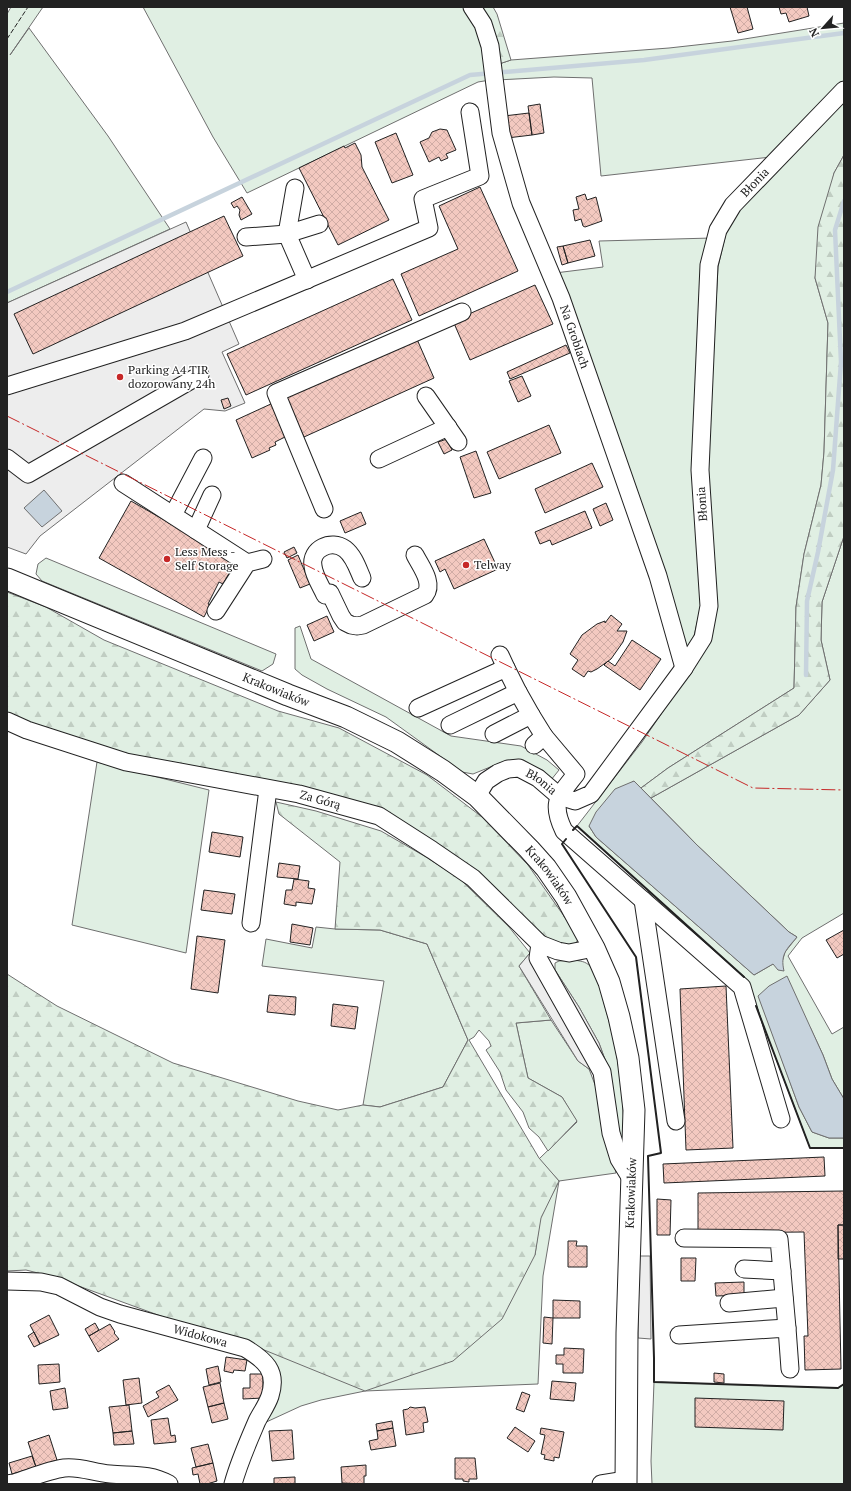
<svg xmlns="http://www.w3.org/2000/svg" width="851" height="1491" font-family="'PT Serif',serif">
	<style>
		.green { fill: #e0efe3; stroke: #6f6f6f }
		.forest { fill: url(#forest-firs); stroke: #6f6f6f }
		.parking { fill: #ededed; stroke: #6f6f6f }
		.water { fill: #c7d3dd; stroke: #6f6f6f }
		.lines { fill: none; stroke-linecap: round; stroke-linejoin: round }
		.stream { stroke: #c7d3dd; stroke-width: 4.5 }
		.building { fill: url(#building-cross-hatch); stroke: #222 }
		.minor-casing { stroke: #222; stroke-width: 19 }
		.major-casing { stroke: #222; stroke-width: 23 }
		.minor { stroke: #fff; stroke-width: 17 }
		.major { stroke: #fff; stroke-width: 21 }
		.fence { stroke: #222; stroke-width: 1; stroke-dasharray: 5 2; stroke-linecap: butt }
		.wall { stroke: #222; stroke-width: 2 }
		.power { stroke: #c62828; stroke-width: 1; stroke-dasharray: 14 3 2 3; stroke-linecap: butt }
		.poi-dot { fill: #c62828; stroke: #fff; stroke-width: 1.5 }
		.labels { text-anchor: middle; stroke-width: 3; stroke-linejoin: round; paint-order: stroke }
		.street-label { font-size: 12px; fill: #222; stroke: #fff }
		.poi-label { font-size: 12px; fill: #222; stroke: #fff; text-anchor: start }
	</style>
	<defs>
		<pattern id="forest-firs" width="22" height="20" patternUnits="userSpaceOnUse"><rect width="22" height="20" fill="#e0efe3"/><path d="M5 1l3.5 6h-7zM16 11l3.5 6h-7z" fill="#c0cdc2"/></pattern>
		<pattern id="building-cross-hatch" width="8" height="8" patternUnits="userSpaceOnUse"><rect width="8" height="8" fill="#f3c9c0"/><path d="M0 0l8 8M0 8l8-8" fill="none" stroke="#d0aca5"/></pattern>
	</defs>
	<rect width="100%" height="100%" fill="#fff"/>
	<!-- green -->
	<path class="green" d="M11,7H43L10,55L29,28L108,136L170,229L7,303V14Z
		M143,7H470L473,13L490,80L478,82L247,193L213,137Z
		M844,23V82L771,157L601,176L592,78L554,77L497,80L496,65L511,60L669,48L732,41Z
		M844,98V155L834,173L815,278L828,323L824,452L821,485L804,554L796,607L794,688L668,768L641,788L633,781L589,826L596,837L754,975L773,964L782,962L785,952L797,937L789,932L697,845L651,798L799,715L830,680L821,640L822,602L844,536V913L802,938L788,956L832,1034L844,1027V1099L832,1079L823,1055L810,1027L759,996L799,1107L812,1132L829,1138H844V1148H810L746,980L577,826L642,742L707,647L713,617L707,469L718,267L726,233L741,208Z
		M712,238L702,601L694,636L686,651L555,273L603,267L599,241Z
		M46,558L276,654L273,664L262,671L42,581L36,574L38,564Z
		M300,626L311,659L451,736L521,746L547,760L559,770L551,780L505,761L473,774L462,772L386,717L327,689L302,675L295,669V628Z
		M97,762L209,790L186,953L72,925Z
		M316,927L335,929L380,930L427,944L468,1040L443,1087L380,1107L363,1105L384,981L262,966L266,939L312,948Z
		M573,960C580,961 585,961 590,966C598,975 601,991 604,1003C615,1040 621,1073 623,1111C624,1123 626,1136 621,1147L611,1076L599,1043L579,1007L555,970V963L559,961Z
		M551,1020L578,1061L589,1069L597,1090L616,1173L559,1181L543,1276L538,1384L365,1391L321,1400L301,1406L262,1424L274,1405L252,1345L535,1255L540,1218L559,1181L539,1159L577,1122L562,1097L528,1078L516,1023Z
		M654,1382L838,1388L844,1384V1484H652L651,1461Z"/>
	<!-- forest -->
	<path class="forest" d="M477,7H493L497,14L511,60L496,65Z
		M844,155V536L822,602L821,640L830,680L799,715L651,798L641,788L668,768L794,688L796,607L804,554L821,485L824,452L828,323L815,278L818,227L834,173Z
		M7,592L46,607L104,640L278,711L339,728L427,775L482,817L528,865L566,919L578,939L574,948L548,944L374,809L118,753L7,716Z
		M276,802L316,811L381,831L426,857L460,879L509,927L530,953L519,966L551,1020L516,1023L528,1078L562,1097L577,1121L548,1151L539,1137L529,1128L523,1112L506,1090L500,1072L486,1050L491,1046L489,1041L479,1030L474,1037L469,1040L539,1158L559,1181L541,1218L535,1255L502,1319L453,1361L365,1391L252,1345L188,1326L54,1277L26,1270L7,1271V974L57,1006L173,1063L298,1101L338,1110L363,1105L380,1107L443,1087L468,1040L427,944L380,930L335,929L340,862L279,814Z"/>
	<!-- parking -->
	<path class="parking" d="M186,222L239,344L222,352L245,403L225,411L204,409L40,536L26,554L7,547V303Z
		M530,953L555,970L579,1007L599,1043L611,1076L589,1069L578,1061L519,966Z
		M638,1256H650L651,1339L638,1338Z"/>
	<!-- water -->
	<path class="water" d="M44,490L62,511L42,527L24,508Z
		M634,781L697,845L789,932L797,937C787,949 780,954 784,971L778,970L773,964L754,975L596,837L589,826L596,812L615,789Z
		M787,976L823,1055L832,1079L844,1099V1138H829L812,1132L799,1107L758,996L769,986Z"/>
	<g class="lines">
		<!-- stream -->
		<path class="stream" d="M7,292L470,75L644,60L844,33
			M806,675L807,601L818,552L833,470L841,362L835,230L844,201"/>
	</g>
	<!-- building -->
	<path class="building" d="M730,7H747L753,29L738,33Z
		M779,7H807L809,16L789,22L786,13L781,14Z
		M540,104L544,133L532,135L528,106Z
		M529,113L532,135L507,138L504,116Z
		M440,129L447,130L456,150L446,154L448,158L441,161L439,157L429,162L420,142L429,138L432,132Z
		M396,133L413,175L392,183L375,142Z
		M355,143L361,155L362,167L389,220L338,245L299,168L344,146L345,148Z
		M480,187L518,271L419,316L401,274L458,249L439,206Z
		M585,194L587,200L596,197L602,221L585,227L583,226L581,219L575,221L573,210L579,209L576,197Z
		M242,197L252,214L241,220L239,215L240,210L237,206L234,208L231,203Z
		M224,216L243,256L33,354L14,314Z
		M590,240L595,256L568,263L563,246Z
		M563,246L568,263L562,265L557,247Z
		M393,279L412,320L246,395L227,354Z
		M535,285L553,324L470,360L453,321Z
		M416,337L434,378L304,437L285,397Z
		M566,345L570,353L510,379L507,372Z
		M522,376L531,396L518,402L509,381Z
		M228,398L231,406L224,409L221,400Z
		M273,403L287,436L275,442L276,445L269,448L270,450L252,458L236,420Z
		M549,425L561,453L499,479L487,452Z
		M447,439L452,450L444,454L438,442Z
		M476,451L491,493L474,498L460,457Z
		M592,463L603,487L545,513L535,489Z
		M131,501L236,561L223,584L219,582L208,604L210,605L204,617L99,558Z
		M606,503L613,520L600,526L593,509Z
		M585,511L592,528L552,545L550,540L540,544L535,532Z
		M361,512L366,524L345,533L340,521Z
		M484,539L498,569L454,589L445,569L440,572L435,561Z
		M294,547L297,553L287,558L284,552Z
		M298,555L310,584L300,588L288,560Z
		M611,615L622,624L617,631H627L623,642L611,659L597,669L591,672L588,671L584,677L572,669L578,660L570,654L582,635L597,624L605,621V623Z
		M327,616L334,632L314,641L307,625Z
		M632,640L661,659L640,690L604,665L608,661L615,666Z
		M212,832L243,837L240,857L209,852Z
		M279,863L300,866L298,879L277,877Z
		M294,879L309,881L308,888L315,889L312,904L296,902V906L284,904L286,890H292Z
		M204,890L235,894L232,914L201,910Z
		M292,924L313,928L310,945L290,942Z
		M844,930V954L837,958L826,940Z
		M197,936L225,940L218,993L191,989Z
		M726,986L733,1148L686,1150L680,989Z
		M269,995L296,997L295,1015L267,1012Z
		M333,1004L358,1007L355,1029L331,1026Z
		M824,1157L825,1176L664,1183L663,1164Z
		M844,1191V1225H838L841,1369L805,1370L804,1336H808L804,1232L698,1233V1193Z
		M657,1199L671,1200L670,1235H657Z
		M838,1225H844V1259H838Z
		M568,1241H577L576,1246H587V1267H568Z
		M681,1258H696L695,1281H681Z
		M744,1282V1295L716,1296L715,1283Z
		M553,1300L580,1301V1318H553Z
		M49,1315L59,1335L40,1344L30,1325Z
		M544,1317L553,1318L552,1344L543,1343Z
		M95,1323L99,1330L89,1336L85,1329Z
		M110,1324L115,1332L114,1333L119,1339L98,1352L89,1336Z
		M34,1332L40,1344L34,1347L28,1336Z
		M564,1348L584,1349L583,1373H563V1364H556V1355H564Z
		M226,1357L247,1360L245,1371L234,1370L233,1373L224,1371Z
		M59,1364L60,1382L39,1384L38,1365Z
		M218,1366L221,1382L209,1385L206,1369Z
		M714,1373L724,1374V1383L714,1382Z
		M250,1374H263V1398L243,1399V1388H250Z
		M139,1378L142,1403L126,1405L123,1380Z
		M552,1381L576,1383L574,1401L550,1399Z
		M220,1383L224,1403L208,1407L203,1387Z
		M169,1385L178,1400L148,1417L143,1406L159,1397L156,1392Z
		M65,1388L68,1408L53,1410L50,1391Z
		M522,1392L530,1395L524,1412L516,1409Z
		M695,1398L784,1401L783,1430L695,1427Z
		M224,1403L228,1419L212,1423L208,1407Z
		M129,1405L132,1431L113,1433L109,1407Z
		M410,1407L415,1408L425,1407L428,1422L423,1423L424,1432L406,1435L403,1410L408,1409Z
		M168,1418L171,1436L175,1435L176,1442L154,1444L151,1420Z
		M392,1421L393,1428L377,1431L376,1424Z
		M515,1427L535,1441L528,1452L507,1438Z
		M393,1428L396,1446L371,1450L369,1441L378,1439L377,1431Z
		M541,1428L564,1432L559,1458L554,1457V1461L544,1459L545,1455L541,1454L545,1435L540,1434Z
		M292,1430L294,1459L272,1461L269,1431Z
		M132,1431L134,1444L114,1445L113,1433Z
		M49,1435L57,1460L36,1467L28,1442Z
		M208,1444L213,1463L196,1467L191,1448Z
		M32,1456L36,1467L12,1474L9,1463Z
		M455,1458H475L477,1479H469V1482L463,1481V1479H455Z
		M213,1463L217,1481L207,1484H200L198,1474L193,1475L192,1468Z
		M366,1465V1476H364V1484L342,1483L341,1467Z
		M295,1477V1484H274V1478Z"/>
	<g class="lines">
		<!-- minor casing -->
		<g class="minor-casing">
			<g id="minor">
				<path id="s1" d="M472,7L483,24L490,46L501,133L521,203L561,298L658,576L684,668"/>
				<path d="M295,188L287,234L307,280"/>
				<path d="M246,237L287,234L319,224"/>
				<path d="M7,386L185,331L429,228L423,199L480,176L470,112"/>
				<path d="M426,396L458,442"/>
				<path d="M7,458L28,474L200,375"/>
				<path d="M379,459L448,427"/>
				<path d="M123,483L247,563"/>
				<path d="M324,509L276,393L462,312"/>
				<path d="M173,515L203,458"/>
				<path d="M196,530L212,495"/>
				<path d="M330,593L341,616L345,622L351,625L357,626L363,625L425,595C434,583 421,567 415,555"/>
				<path d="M325,595C321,586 314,576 313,566C310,549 331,539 345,549C354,556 358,569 362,578"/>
				<path d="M216,611L247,563L263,559"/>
				<path d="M500,655L506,668"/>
				<path d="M418,708L506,668L518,692"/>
				<path id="s2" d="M7,721L27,730L126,762L299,794L379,816L432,850L473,878L540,944L558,951L569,953L594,948"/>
				<path d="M450,725L518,692L531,715"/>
				<path d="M494,734L531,715L544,736"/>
				<path d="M534,745L544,736L576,774C559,796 550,802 564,831L742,987L781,1119"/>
				<path id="s3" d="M477,796L486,781L498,773L508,769L519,768L538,778L559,796L575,801L591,794L684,668L703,638L709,606L700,470L709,265L718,230L733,205L844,90"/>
				<path d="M643,900L676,1121"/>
				<path d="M251,923L268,789"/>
				<path d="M540,944L538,958L602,1072L611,1133L619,1159L632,1180"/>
				<path d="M684,1238L779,1239L787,1328"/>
				<path d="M744,1269L782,1271"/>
				<path id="s4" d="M7,1281L41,1282L59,1286L100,1307L120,1314L245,1348C265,1360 278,1371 270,1396C267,1405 261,1413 257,1421C248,1442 239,1462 233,1484"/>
				<path d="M729,1303L784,1298"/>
				<path d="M679,1335L787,1328L790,1369"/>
				<path d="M7,1484L14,1483C30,1478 49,1470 64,1468C80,1466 94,1473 110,1474C132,1476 149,1473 169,1484"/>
				<path d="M601,1484L626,1480"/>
			</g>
		</g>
		<!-- major casing -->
		<g class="major-casing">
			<g id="major">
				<path id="s5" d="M7,579L288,695L346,717L397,742L443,771L477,796L529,849L546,868L566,897L594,948L609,982L619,1017L628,1058L634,1110L627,1333L626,1484"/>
			</g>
		</g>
		<!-- minor -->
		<use href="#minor" class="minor"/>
		<!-- major -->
		<use href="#major" class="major"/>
		<!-- fence -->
		<path class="fence" d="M7,39L28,7"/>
		<!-- wall -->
		<path class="wall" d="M573,830L577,826L744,977
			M566,839L562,844L636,957L661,1153L648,1156L654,1358V1382L838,1388L844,1384
			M756,1006L810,1148H844"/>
		<!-- power -->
		<path class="power" d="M7,416L753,788L844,790"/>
	</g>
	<!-- markers -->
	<g class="poi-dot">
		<circle cx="120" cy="377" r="4"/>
		<circle cx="167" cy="559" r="4"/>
		<circle cx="466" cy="565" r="4"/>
	</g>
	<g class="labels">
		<!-- street labels -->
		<g class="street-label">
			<text dy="4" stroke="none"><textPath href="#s3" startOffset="800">Błonia</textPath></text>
			<text dy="4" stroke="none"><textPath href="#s1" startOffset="348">Na Groblach</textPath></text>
			<text transform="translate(702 504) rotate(-94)" y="4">Błonia</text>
			<text dy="4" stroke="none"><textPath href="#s5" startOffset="291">Krakowiaków</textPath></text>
			<text dy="4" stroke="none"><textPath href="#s3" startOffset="80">Błonia</textPath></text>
			<text dy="4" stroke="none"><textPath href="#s2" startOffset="324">Za Górą</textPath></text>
			<text dy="4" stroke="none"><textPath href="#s5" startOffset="627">Krakowiaków</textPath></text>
			<text transform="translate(631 1193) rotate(-88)" y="4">Krakowiaków</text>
			<text dy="4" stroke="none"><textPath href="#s4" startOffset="203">Widokowa</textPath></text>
		</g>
		<!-- poi labels -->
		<g class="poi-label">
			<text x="128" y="374">Parking A4 TIR<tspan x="128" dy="14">dozorowany 24h</tspan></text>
			<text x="175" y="556">Less Mess -<tspan x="175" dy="14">Self Storage</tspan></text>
			<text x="474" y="569">Telway</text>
		</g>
	</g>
	<!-- border -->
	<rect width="851" height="1491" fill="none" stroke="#222222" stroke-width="16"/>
	<!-- north arrow -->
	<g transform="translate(823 28) rotate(243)" stroke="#ffffff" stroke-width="3" paint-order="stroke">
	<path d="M0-3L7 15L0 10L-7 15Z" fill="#222222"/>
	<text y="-6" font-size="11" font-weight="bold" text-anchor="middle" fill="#222222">N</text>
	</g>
</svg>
